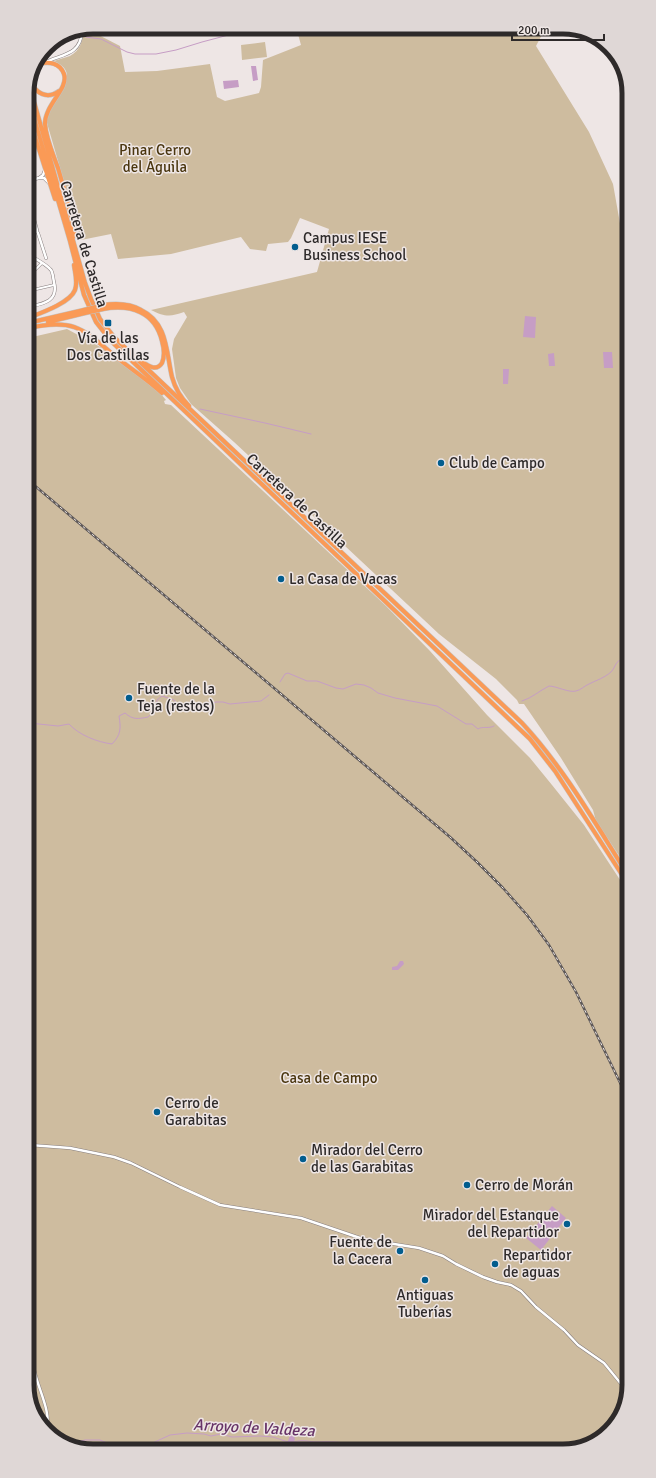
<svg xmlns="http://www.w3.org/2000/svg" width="656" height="1478" font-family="Signika,sans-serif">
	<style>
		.green { fill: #cebc9f }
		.water { fill: #c69dc5 }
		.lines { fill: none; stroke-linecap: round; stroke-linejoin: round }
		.stream { stroke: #c69dc5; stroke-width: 1 }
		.pedestrian-casing { stroke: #877f7f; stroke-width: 3 }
		.minor-casing { stroke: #877f7f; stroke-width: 3.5 }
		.trunk-casing { stroke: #c4c3c3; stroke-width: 5 }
		.pedestrian { stroke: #fff; stroke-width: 2 }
		.minor { stroke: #fff; stroke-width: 2.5 }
		.trunk { stroke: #fa9a56; stroke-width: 4 }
		.rail-casing { stroke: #5d5858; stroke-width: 2.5 }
		.rail { stroke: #eee6e5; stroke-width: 1; stroke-dasharray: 3; stroke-linecap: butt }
		.trunk-bridge-casing { stroke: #c4c3c3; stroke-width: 5; stroke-linecap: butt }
		.trunk-bridge { stroke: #fa9a56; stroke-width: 4 }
		.poi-dot { fill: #025d8e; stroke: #eee6e5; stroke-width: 1.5 }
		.labels { text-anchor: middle; stroke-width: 3; stroke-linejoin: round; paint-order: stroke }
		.park-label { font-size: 15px; fill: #4b3710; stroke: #eee6e5 }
		.poi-label { font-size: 15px; fill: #2e2a2a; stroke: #eee6e5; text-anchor: start }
		.street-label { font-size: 15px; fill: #2e2a2a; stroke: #eee6e5 }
		.water-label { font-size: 16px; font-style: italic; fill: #673467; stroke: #eee6e5 }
		.rim { fill: none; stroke: #2e2a2a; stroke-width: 5 }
	</style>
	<rect width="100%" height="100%" fill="#eee6e5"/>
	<!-- green -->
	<path class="green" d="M296,27H546L536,46L589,132L613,184L621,229L626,230L628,869L596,821L593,810L561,758L524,704H519L517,700L496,679L439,634L234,442L191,404L180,388L176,378L172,349L174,339L187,317L184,312C170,317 165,317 151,310L317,272L329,229L300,218L291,238L288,242L268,244L266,251L250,249L241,237L171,254L118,259L111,234L81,240L47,123C47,118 48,113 51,108C59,92 81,73 54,61C59,59 65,58 70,56C80,51 83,40 84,31L87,29L120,46L125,72L157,71L210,64L217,97L225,101L259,93L261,87L263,60L301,45Z
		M265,42L267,57L242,60L241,45Z
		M67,329L104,349L160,393L166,400L164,401L165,404L171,405L386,606L430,651L487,715L530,758L552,785L584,825L628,892L629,1385L618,1422L585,1447L88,1451L53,1437L31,1407L28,338Z"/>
	<!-- water -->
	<path class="water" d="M251,66H256L258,80L253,81Z
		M238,80L239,87L224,89L223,81Z
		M525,316L536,317L535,338L523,337Z
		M603,352H612L613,368H604Z
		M554,353L555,366H549L548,354Z
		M503,369H509L508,384H503Z
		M400,961H403L404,964L398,970H392V967L397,966Z
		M552,1206L566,1218L541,1250L526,1238Z
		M290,1435H294L295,1440L291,1444L283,1446V1444L288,1441Z"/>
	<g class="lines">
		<!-- stream -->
		<path class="stream" d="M352,27C370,35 387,31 405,27
			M239,32L255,27
			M86,37L101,39L127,52L135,54H156L176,50L202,42L236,33
			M45,54L69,38L77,37
			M200,409L265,423L311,434
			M280,682L285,674L288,673L307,681H317L336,688L343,689L356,684L364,685L371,688L378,693L395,698L437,706L466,724H472L478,729C482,726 489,729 494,726
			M522,701C532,698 539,691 549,686C556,686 569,693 576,691C581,690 584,686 589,684C597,680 604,678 611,672C616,667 615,660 623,660L627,663
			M29,723L58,726L69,724C79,735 97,742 112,744C121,735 121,728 119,716L125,713C133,720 138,719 148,717L156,709L157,700L162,696L174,700L181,708L187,709H197L216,702H223L230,704L261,701L269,695
			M293,1442C305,1439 307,1442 318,1442C335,1441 353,1443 369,1449
			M69,1444L85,1440H100L117,1447L134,1449L146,1446L170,1435L187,1433L204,1434L211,1436L221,1434L232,1437L260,1436L273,1437L288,1442"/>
		<!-- pedestrian casing -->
		<g class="pedestrian-casing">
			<path id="pedestrian" d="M28,271L35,270L42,263
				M28,291L54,285"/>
		</g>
		<!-- minor casing -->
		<g class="minor-casing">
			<path id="minor" d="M46,62C63,54 80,55 82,32
				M39,178L43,175L45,170
				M27,181L39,178H44L49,183
				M27,194L37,230
				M27,218L38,233L46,258
				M28,254C35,259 45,263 51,270C53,273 53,278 54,282C59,302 42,304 28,307
				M30,1145L70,1148L114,1157L131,1163L180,1187L220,1205L301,1218L363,1239L419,1248L443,1256L456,1264L483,1277L497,1282L511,1285L521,1291L536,1307L564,1330L578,1345L604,1363L622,1385L628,1390
				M30,1304C36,1325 30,1347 34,1369C38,1389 51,1410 47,1430"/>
		</g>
		<!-- trunk casing -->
		<g class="trunk-casing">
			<path id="trunk" d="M39,64C49,61 60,63 64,74C69,89 45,104 45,124C46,139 53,154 58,168C65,191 71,213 75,236
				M31,81C35,93 47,100 59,91
				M29,84L85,283L91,299L100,319L114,337L139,361L522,723C564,768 595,823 628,875
				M27,94L70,241L84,295L96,322L111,341L530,739L555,771L628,884
				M27,104L30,114
				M27,112L55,199
				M103,305C116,303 129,303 141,310C168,323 166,352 172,377C175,388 181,398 189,406
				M103,309C131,304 155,312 162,341C164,348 165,356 162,363C157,371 149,367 143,362
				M28,318C41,313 70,303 75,290C78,282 75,273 74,265
				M48,322L85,313
				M28,323L84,310
				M28,328C74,318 82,328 116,357C131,369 148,380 162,393"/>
		</g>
		<!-- pedestrian -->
		<use href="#pedestrian" class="pedestrian"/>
		<!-- minor -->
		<use href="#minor" class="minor"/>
		<!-- trunk -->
		<use href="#trunk" class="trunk"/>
		<!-- rail casing -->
		<g class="rail-casing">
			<path id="rail" d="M28,480L450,837L477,862L503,888L527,915L549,945L576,992L628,1099"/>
		</g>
		<!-- rail -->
		<use href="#rail" class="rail"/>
		<!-- trunk-bridge casing -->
		<g class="trunk-bridge-casing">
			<path id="trunk-bridge" d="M84,310L103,305
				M85,313L103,309"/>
		</g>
		<!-- trunk-bridge -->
		<use href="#trunk-bridge" class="trunk-bridge"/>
	</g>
	<!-- markers -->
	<g class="poi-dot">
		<circle cx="295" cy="247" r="4"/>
		<rect x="104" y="319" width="8" height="8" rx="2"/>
		<circle cx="441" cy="463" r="4"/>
		<circle cx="281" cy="579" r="4"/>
		<circle cx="129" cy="698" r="4"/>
		<circle cx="157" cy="1112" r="4"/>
		<circle cx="303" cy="1159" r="4"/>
		<circle cx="467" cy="1185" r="4"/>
		<circle cx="567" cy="1224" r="4"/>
		<circle cx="400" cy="1251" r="4"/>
		<circle cx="495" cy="1264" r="4"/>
		<circle cx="425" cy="1280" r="4"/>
	</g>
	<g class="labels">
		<!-- park labels -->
		<g class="park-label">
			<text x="155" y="155">Pinar Cerro<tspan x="155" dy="17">del Águila</tspan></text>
			<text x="329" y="1083">Casa de Campo</text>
		</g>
		<!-- poi labels -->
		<g class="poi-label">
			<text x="303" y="243">Campus IESE<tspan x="303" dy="17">Business School</tspan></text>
			<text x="108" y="343" text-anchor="middle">Vía de las<tspan x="108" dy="17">Dos Castillas</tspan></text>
			<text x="449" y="468">Club de Campo</text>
			<text x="289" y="584">La Casa de Vacas</text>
			<text x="137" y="694">Fuente de la<tspan x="137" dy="17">Teja (restos)</tspan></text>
			<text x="165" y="1108">Cerro de<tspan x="165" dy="17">Garabitas</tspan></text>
			<text x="311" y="1155">Mirador del Cerro<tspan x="311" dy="17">de las Garabitas</tspan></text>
			<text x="475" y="1190">Cerro de Morán</text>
			<text x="559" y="1220" text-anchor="end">Mirador del Estanque<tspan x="559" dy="17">del Repartidor</tspan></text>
			<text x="392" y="1247" text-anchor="end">Fuente de<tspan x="392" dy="17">la Cacera</tspan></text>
			<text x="503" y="1260">Repartidor<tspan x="503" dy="17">de aguas</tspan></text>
			<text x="425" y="1300" text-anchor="middle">Antiguas<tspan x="425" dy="17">Tuberías</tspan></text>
		</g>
		<!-- street labels -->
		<g class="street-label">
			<text transform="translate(84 244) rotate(73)" y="5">Carretera de Castilla</text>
			<text transform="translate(297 501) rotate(43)" y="5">Carretera de Castilla</text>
		</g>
		<!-- water labels -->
		<g class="water-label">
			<text transform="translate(254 1427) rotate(3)" y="6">Arroyo de Valdeza</text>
		</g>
	</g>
	<!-- crop -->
	<path d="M0 0H656V1478H0ZM93 34H563A59 59 0 0 1 622 93V1385A59 59 0 0 1 563 1444H93A59 59 0 0 1 34 1385V93A59 59 0 0 1 93 34Z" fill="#dfd7d6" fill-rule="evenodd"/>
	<path class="rim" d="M93 34H563A59 59 0 0 1 622 93V1385A59 59 0 0 1 563 1444H93A59 59 0 0 1 34 1385V93A59 59 0 0 1 93 34Z"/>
	<!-- scale -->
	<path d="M512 34v6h92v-6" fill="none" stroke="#2e2a2a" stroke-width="2"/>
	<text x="518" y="34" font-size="12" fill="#2e2a2a" stroke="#eee6e5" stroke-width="3" paint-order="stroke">200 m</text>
</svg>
